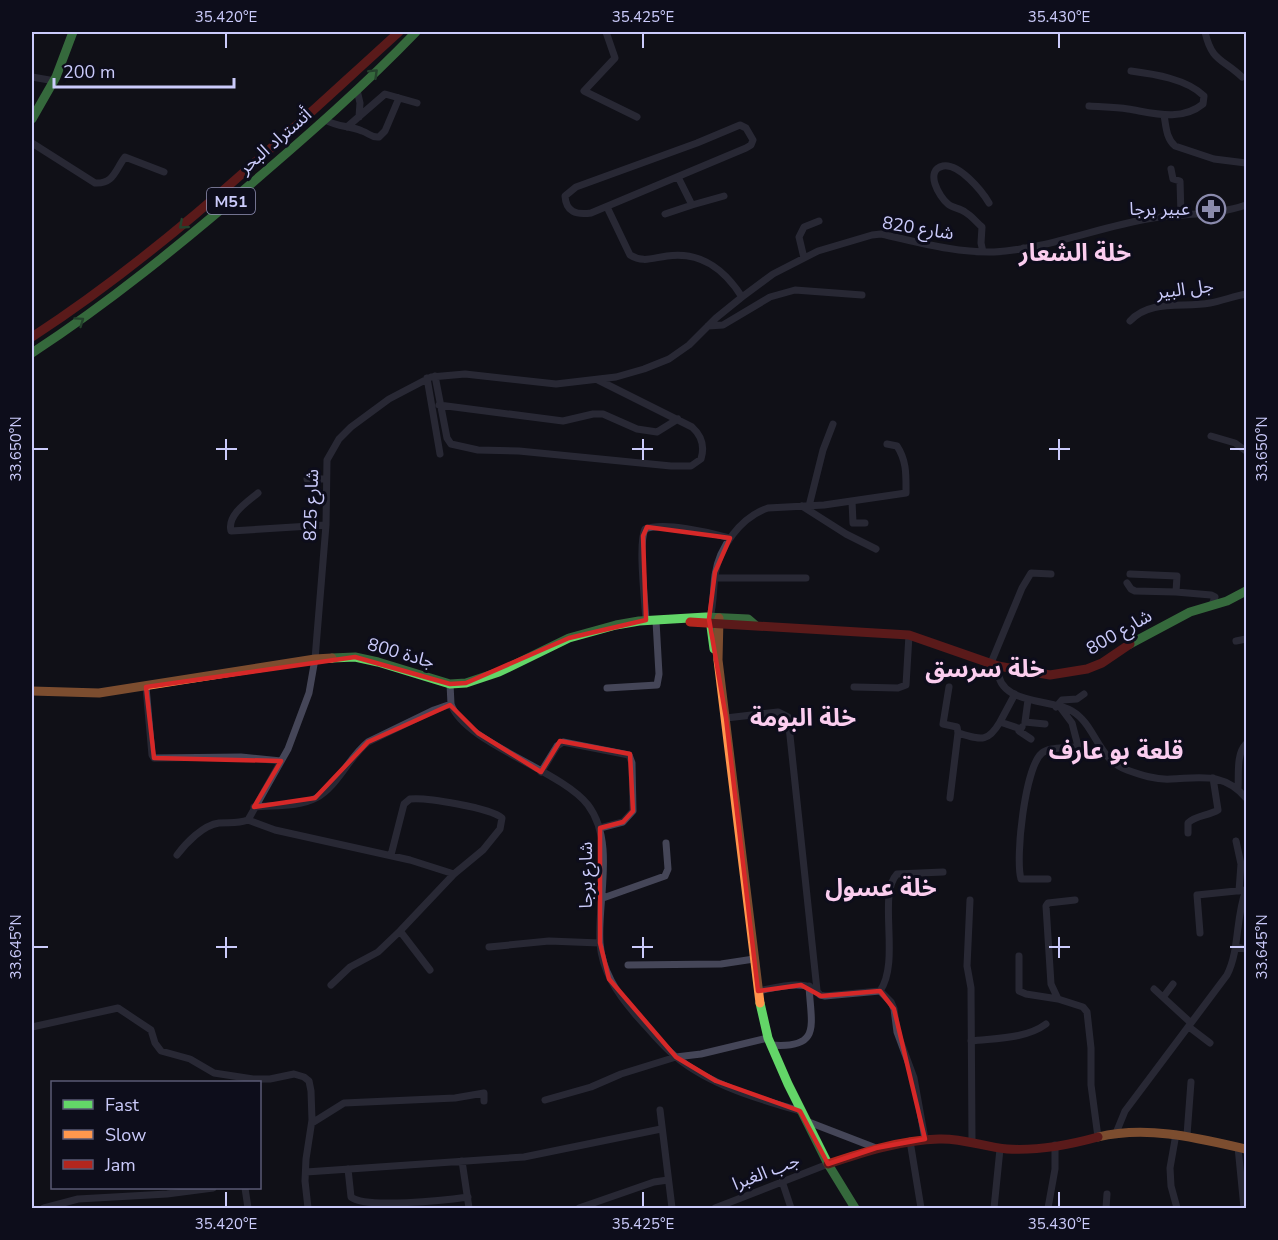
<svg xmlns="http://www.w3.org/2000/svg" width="1278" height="1240" font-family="'Nunito Sans','Noto Sans Arabic',sans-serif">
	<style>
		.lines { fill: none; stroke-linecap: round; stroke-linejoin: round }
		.street { stroke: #454658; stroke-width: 7 }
		.fast { stroke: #63d668; stroke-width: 9 }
		.slow { stroke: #ff974d; stroke-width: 9 }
		.jam { stroke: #b3261e; stroke-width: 9 }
		.oneway { stroke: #3c7c45 }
		.marked { fill: none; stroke: #d62828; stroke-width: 4.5; stroke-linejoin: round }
		.ticks { fill: none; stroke: #cbcbfb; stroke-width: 2 }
		.labels { text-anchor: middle; stroke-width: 6; stroke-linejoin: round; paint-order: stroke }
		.shield { fill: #0d0d1b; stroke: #9292b8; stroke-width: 1.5 }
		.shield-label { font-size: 16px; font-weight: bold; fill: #cbcbfb }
		.street-label { font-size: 18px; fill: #cbcbfb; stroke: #0d0d1b }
		.poi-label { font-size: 18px; fill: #cbcbfb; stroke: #0d0d1b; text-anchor: end }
		.district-label { font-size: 24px; font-weight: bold; fill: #fbcdef; stroke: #0d0d1b }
		.neatline { fill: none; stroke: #cbcbfb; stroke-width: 2 }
		.ticks-label { font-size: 15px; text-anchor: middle; fill: #cbcbfb }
	</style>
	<rect width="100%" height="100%" fill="#101018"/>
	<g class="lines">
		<!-- street -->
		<path class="street" d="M606,32L615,58L584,91L637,117
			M1205,32C1212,62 1222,58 1242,77
			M32,77L55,81
			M357,90L360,103L359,117
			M1089,106C1102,107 1115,107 1128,109C1153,113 1181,122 1203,104L1204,96C1187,79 1154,74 1131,71
			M1164,115C1166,126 1166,138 1175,146L1214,159L1246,163
			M325,120C340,128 348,125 362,131C369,133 371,138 379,137L385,131L399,98
			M740,125L746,128L753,140L751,145L746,148L591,213C576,215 566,212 565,196L576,187L697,143Z
			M347,127L385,94L417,103
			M32,143L95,183C114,184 115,170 125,157L164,172
			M1171,169L1173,179L1180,181L1181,215
			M678,177L692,205L724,196
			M607,207L630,255C643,263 652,258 667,256C701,251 724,269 742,297L773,274L818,251L872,235L881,234C918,242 956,253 994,252C1046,249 1096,228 1147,219C1180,213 1215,216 1246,205
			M665,214L692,205
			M1023,248L1026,257L1031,258L1036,255
			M983,252L981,243L982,227C976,222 972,216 965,212C960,208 952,208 948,204C939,197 924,170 943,166C959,163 982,191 989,203
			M804,258L799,237L804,227L819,221
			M1130,321C1150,299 1183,308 1210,303C1222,301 1234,296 1246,294
			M708,326L723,325L770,297L795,290L862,295
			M435,376L447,438L451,444L478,450L519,451L671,466H691L701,459C705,446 702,436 692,427L598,380
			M427,378L440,454
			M439,405L563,421L593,414H603L637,429L657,432L678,419
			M1211,436L1235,443L1246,451
			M307,479H326
			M258,493C247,502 227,515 231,531L326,525
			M852,501L853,523H865
			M802,506L846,534L876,549
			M809,506L823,450L833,424
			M1130,574L1177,576L1176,592L1211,595L1215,597L1212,605
			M715,578H806
			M1127,583L1131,589L1135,591L1176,592
			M710,617C714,603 713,589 715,575C719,547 741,517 768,508L824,505L906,493C906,476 907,461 897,446L887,444
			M646,621C645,601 638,544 645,529C664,522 709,532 730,538
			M1236,641L1246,639
			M991,663L1022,588L1031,573L1051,574
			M998,666C995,706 1051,698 1072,711C1096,725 1097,759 1127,770C1141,775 1156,780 1171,779C1202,778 1224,772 1246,798
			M146,687L152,755L154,758L241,757L281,761
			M854,687L898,688L906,685L909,635
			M949,687L943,724L957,727L958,733L950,798
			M607,688L657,685L659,674L656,621
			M1015,694L1000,722L1021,729
			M1028,700L1025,722L1045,724
			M451,704C464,743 561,770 588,805C616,842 597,901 600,943C602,971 617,993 635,1014C648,1028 661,1045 676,1057C710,1085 758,1099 800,1111
			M1056,707L1062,700L1077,699L1084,694
			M726,718L778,712L788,717L817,990
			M1022,727L1019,731L1031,739
			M958,733C980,739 987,744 1000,722
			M541,772L557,746L563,742L629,755L632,763L633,811L623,822L600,828
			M1238,788C1239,774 1236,754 1246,744
			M254,807C274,805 299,807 316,798C338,786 348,758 368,742L434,710L451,704L450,684
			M248,820L275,830L410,860L454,874
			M1188,833V823C1196,815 1208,816 1218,810L1213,778
			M1236,841L1241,864L1239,891
			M177,855C186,843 203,825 219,823C229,822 237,824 248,820L288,749L309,693L315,659L326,525L327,460L339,439L351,427L389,399L431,377L465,374L556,384L616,377L644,369L669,359L689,345L716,318L742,297
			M1048,879H1021C1015,858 1025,767 1042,753C1050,746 1068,749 1078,746L1072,723L1060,707
			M603,898L665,876L668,869L666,843
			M970,900L967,966L971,988L972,1141
			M1075,900L1048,903L1046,906L1051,984L1058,999L1083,1007L1087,1012L1091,1048V1085L1098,1137
			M400,931L430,970
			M1200,933L1197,895L1246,890
			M489,947L549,941L600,943
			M1235,947L1246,949
			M1019,956V991L1026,994L1058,999
			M628,965L721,964L754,959
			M331,985L350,967L378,952L400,931L454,874L483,850L500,829L502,818C491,808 425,797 410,799L404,804L391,855
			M1154,989L1191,1023
			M758,991C775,988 809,977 820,995L825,996L880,991
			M1164,996L1173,984
			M32,1027L118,1008L151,1030L155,1043L161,1051L190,1059L214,1073L253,1079H270L294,1074L304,1077L309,1081L311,1091L312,1120L306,1159L305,1181L308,1208
			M1189,1027L1210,1043
			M971,1041C995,1038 1026,1039 1046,1024
			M771,1045C822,1049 811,1025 809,986
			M545,1100L591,1087L621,1074L676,1057L701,1054L768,1038
			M660,1110L672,1208
			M806,1121L876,1148
			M312,1123L344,1103L455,1098L484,1093V1101
			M1116,1133L1125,1111L1227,975C1240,949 1235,919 1246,890
			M1176,1134L1170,1168L1171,1186L1177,1208
			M1187,1135L1191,1082
			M925,1139L914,1078L897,1032L894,1009L891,1002L880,991C901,961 877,895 897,874L943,872
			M910,1141L921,1208
			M1238,1147L1244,1208
			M462,1161L469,1208
			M348,1169L351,1197C365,1209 447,1200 468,1197
			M306,1172L524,1157L661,1129
			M782,1181L791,1208
			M245,1188L248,1208
			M44,1208L78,1199L167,1194L213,1188
			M579,1208L654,1182L668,1180
			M715,1208L828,1164
			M994,1208L1000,1149
			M1048,1208L1055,1169V1145
			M1106,1208L1107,1194"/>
		<!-- fast -->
		<path class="fast" d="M32,119L56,77L73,32
			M32,353C110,302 181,244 252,183C308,135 364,86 416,32
			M710,619L714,649
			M1130,644L1190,612L1227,601L1246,591
			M332,658L355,657L378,662L450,684L466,683L499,672L569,638L616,625L639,621L706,617L748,619L755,625
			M760,1003L768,1038L788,1084L828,1164L855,1208"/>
		<!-- slow -->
		<path class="slow" d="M719,618L718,660L760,1003
			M32,691L99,693L315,659L332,658
			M1098,1137C1147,1125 1198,1138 1246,1149"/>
		<!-- jam -->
		<path class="jam" d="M32,337C166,250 281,139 399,32
			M690,622L909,635L998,666L1050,675L1087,669L1102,663L1130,644
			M828,1164C864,1152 901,1140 939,1139C963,1138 984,1147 1007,1149C1037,1151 1069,1145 1098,1137"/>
	</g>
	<!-- one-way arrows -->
	<defs><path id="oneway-chevron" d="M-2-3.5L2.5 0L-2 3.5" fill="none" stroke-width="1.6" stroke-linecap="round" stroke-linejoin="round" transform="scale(1.5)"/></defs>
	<g class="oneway">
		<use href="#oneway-chevron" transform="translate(374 73) rotate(-44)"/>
		<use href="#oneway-chevron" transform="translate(183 225) rotate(139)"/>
		<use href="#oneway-chevron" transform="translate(80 321) rotate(-35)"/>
	</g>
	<!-- marked area -->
	<path d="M0 0H1278V1240H0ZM647,527L730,538L715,572L709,619L726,718L758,991L801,985L821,996L880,991L894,1009L925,1139L876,1148L828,1164L800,1111L716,1081L676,1057L609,979L600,943V828L623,822L633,811L630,754L560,741L541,772L478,733L450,705L368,742L315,798L254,807L281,761L154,758L146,687L355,657L450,684L466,683L569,638L646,620L643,536Z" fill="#101018" fill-opacity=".55" fill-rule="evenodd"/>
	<path class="marked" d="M647,527L730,538L715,572L709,619L726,718L758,991L801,985L821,996L880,991L894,1009L925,1139L876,1148L828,1164L800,1111L716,1081L676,1057L609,979L600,943V828L623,822L633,811L630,754L560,741L541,772L478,733L450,705L368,742L315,798L254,807L281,761L154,758L146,687L355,657L450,684L466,683L569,638L646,620L643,536Z"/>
	<!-- ticks -->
	<path class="ticks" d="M226,33V48M643,33V48M1059,33V48M226,439V460M643,439V460M1059,439V460M33,449H48M216,449H237M632,449H653M1049,449H1070M1230,449H1245M226,937V958M643,937V958M1059,937V958M33,947H48M216,947H237M632,947H653M1049,947H1070M1230,947H1245M226,1192V1207M643,1192V1207M1059,1192V1207"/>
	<!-- icons -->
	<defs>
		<g id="pharmacy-ring" transform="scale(1.5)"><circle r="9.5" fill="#0d0d1b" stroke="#8a8aac" stroke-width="1.5"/><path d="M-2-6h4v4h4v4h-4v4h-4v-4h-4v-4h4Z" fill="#8a8aac"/></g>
	</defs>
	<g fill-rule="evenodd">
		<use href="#pharmacy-ring" x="1211" y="209"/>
	</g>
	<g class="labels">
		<!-- shield labels -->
		<rect class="shield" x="207" y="188" width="48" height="26" rx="4.5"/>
		<g class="shield-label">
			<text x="231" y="207">M51</text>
		</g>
		<!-- street labels -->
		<g class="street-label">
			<text transform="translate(275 141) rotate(-41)" y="6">أتستراد البحر</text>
			<text transform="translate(918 228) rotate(9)" y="6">شارع 820</text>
			<text transform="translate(1185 289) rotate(-7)" y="6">جل البير</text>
			<text transform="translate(311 505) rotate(-88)" y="6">شارع 825</text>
			<text transform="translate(1119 632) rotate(-30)" y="6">شارع 800</text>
			<text transform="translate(401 653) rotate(16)" y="6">جادة 800</text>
			<text transform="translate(586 875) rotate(-90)" y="6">شارع برجا</text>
			<text transform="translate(766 1172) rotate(-21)" y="6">جب الغبرا</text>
		</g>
		<!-- poi labels -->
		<g class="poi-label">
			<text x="1190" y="215">عبير برجا</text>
		</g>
		<!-- district labels -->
		<g class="district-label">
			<text x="1075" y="261">خلة الشعار</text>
			<text x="985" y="677">خلة سرسق</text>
			<text x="803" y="726">خلة البومة</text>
			<text x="1116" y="759">قلعة بو عارف</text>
			<text x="881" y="896">خلة عسول</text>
		</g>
	</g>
	<!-- border -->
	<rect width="1278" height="1240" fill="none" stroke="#0d0d1b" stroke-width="66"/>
	<!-- legend -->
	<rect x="51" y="1081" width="210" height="108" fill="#0d0d1b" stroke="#595975" stroke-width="1.5"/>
	<rect x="63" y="1100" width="30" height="9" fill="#63d668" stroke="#595975" stroke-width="1.5"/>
	<text x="105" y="1111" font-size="18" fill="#cbcbfb">Fast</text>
	<rect x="63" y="1130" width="30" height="9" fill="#ff974d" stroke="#595975" stroke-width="1.5"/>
	<text x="105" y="1141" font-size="18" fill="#cbcbfb">Slow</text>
	<rect x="63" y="1160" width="30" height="9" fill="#b3261e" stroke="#595975" stroke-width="1.5"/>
	<text x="105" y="1171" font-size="18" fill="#cbcbfb">Jam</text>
	<!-- scale -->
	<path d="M54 78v9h180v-9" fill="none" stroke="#cbcbfb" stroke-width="3"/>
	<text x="63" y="78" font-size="18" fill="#cbcbfb" stroke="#0d0d1b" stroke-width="4.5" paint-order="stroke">200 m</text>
	<rect x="33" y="33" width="1212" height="1174" class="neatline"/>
	<g class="ticks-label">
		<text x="226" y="22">35.420°E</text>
		<text x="643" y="22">35.425°E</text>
		<text x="1059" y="22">35.430°E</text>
		<text transform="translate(16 449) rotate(-90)" y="5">33.650°N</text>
		<text transform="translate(1262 449) rotate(-90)" y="5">33.650°N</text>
		<text transform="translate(16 947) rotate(-90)" y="5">33.645°N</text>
		<text transform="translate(1262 947) rotate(-90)" y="5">33.645°N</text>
		<text x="226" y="1229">35.420°E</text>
		<text x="643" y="1229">35.425°E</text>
		<text x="1059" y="1229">35.430°E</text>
	</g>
</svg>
